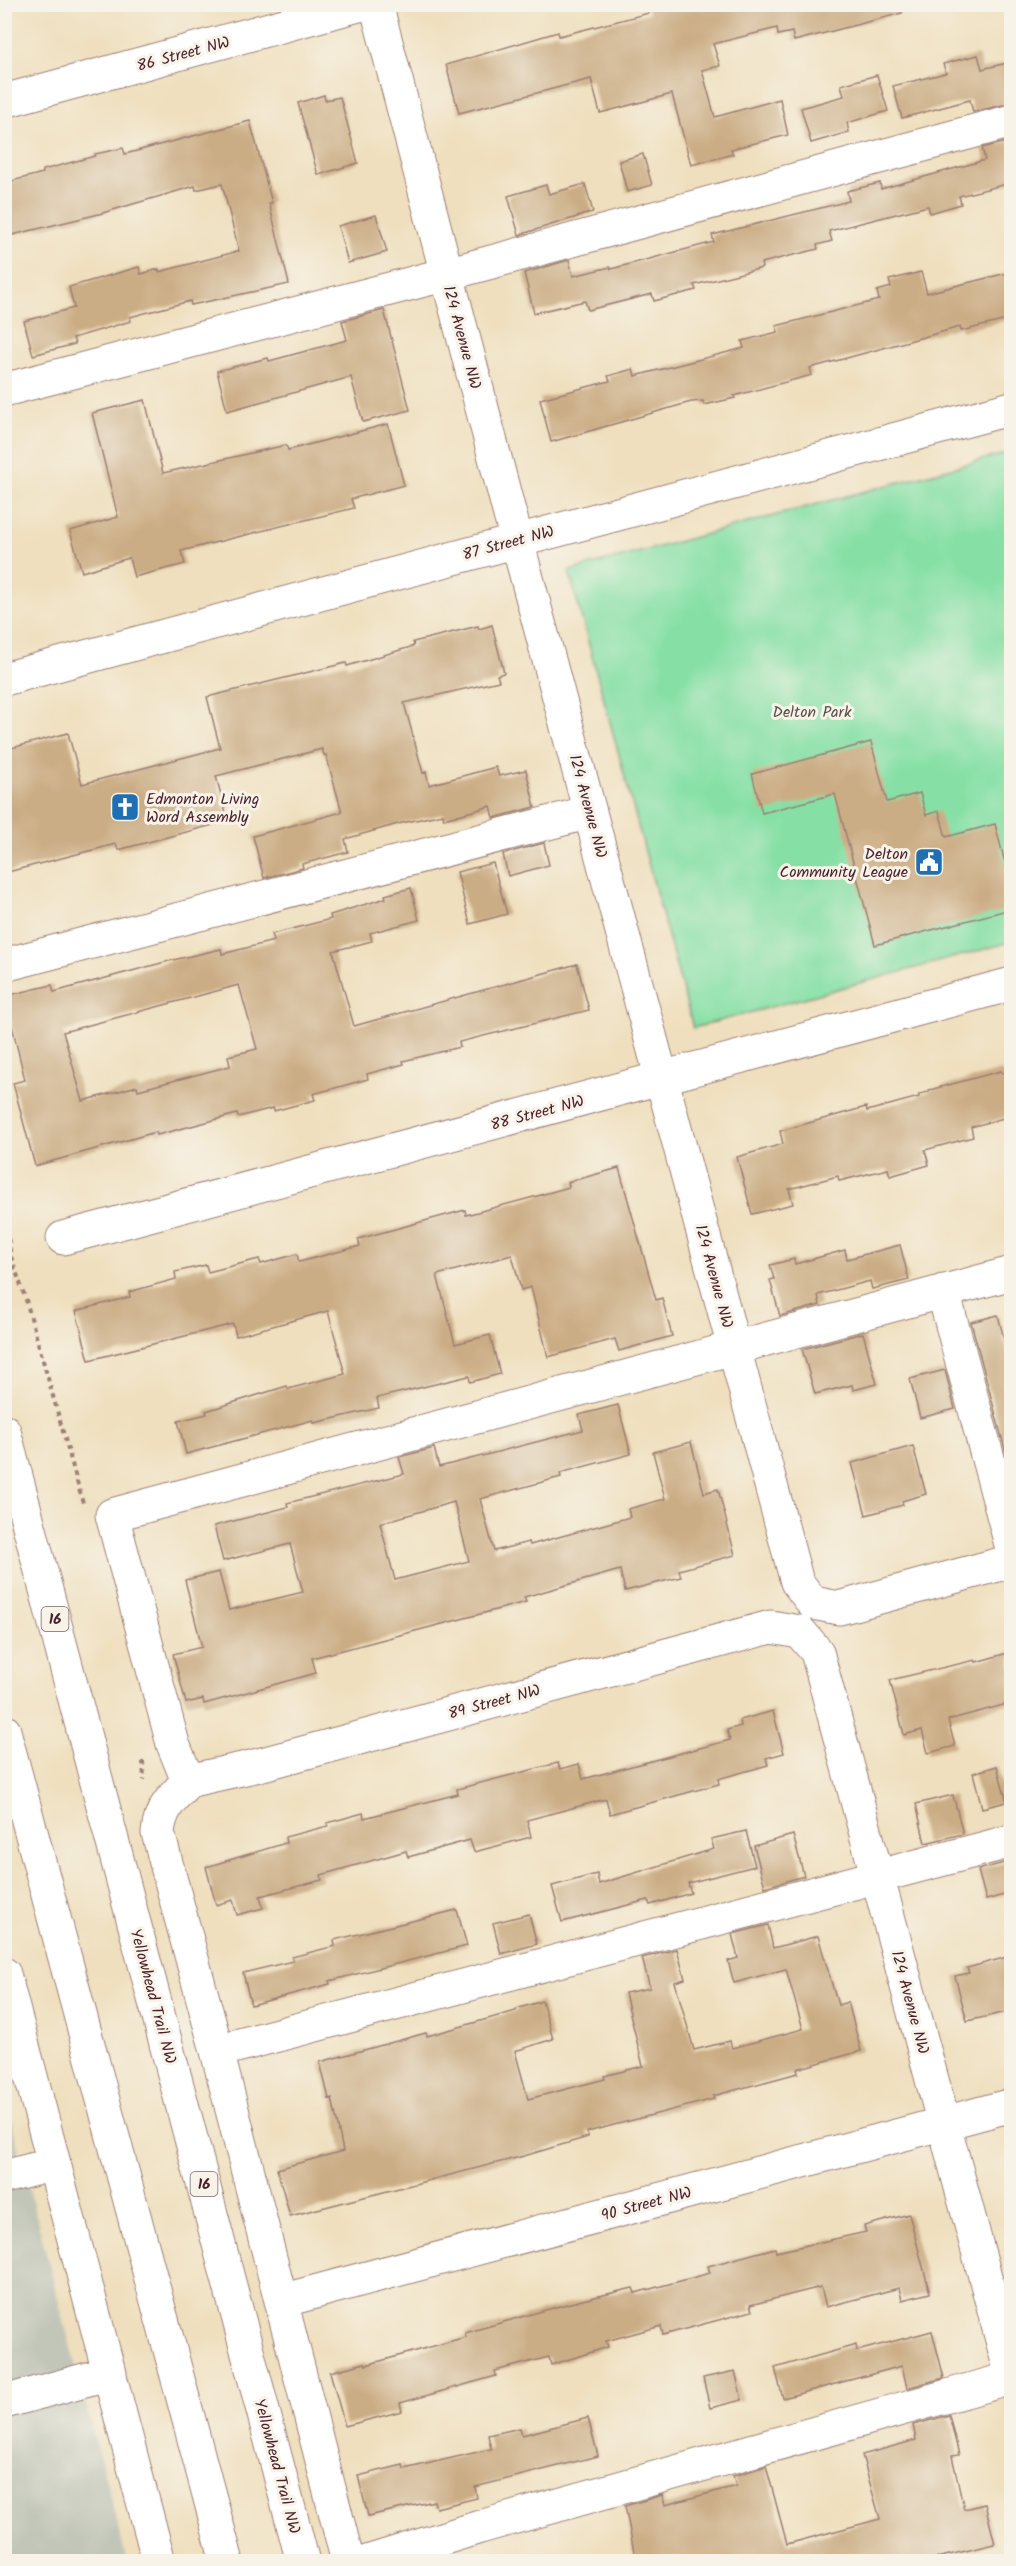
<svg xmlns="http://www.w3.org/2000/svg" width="1016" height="2566" font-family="Kalam,sans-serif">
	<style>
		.industrial { fill: #c2c6b9 }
		.green { fill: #86e0a6; stroke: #688068; stroke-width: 1.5 }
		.building { fill: #cbad85; fill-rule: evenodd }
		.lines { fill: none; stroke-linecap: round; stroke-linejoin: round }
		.minor-casing { stroke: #9c7f74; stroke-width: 35 }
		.highway-casing { stroke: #9c7f74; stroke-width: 35 }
		.path { stroke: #9c7f74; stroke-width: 4; stroke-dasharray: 4.5 4.5; stroke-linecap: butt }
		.minor { stroke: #fff; stroke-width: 33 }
		.highway { stroke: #fff; stroke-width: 33 }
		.labels { text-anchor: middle; stroke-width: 6; stroke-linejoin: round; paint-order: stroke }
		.shield { fill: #f7f3e8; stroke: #7e5f64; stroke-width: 1.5 }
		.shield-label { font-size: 15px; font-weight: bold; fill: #4a1f2b }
		.street-label { font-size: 16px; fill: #4a1f2b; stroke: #f7f3e8 }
		.park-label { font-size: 16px; fill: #594f4a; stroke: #f7f3e8 }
		.poi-label { font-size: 16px; fill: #4a1f2b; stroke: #f7f3e8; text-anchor: start }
	</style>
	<rect width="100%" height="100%" fill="#f7f3e8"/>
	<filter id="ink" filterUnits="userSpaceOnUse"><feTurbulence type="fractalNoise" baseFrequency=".0167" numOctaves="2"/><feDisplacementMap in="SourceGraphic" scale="12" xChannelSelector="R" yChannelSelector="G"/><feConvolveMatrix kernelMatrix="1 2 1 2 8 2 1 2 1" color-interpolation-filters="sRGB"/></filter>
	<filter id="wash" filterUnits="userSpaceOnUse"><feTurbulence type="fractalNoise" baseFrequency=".008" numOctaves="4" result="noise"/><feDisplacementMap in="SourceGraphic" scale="24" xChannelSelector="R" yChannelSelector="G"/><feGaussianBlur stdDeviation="1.35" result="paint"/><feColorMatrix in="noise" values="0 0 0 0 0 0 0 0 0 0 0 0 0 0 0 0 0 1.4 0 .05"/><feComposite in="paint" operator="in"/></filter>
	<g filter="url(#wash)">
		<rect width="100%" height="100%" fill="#efdfbe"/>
		<!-- industrial -->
		<path class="industrial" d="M5,2097L127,2561H5Z"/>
		<!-- green -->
		<path class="green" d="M1011,452V942L693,1028L569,571Z"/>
		<g id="blocks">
			<!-- building -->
			<path class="building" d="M647,4H901L902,13L794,41L792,32L778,35L777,28L713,44L720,66L702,70L715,117L780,99L788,135L731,149L733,154L691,165L672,94L600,113L591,79L459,113L446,65L558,32L559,36L649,13Z
				M978,55L982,69L1011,62V103L973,112L970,100L902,118L893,86L946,73L943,64Z
				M877,75L888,111L847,123L849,132L811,143L801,108L844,96L841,85Z
				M324,95L325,100L340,97L358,163L318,175L298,103Z
				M250,121L272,203H269L289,284L191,305L190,301L130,317L131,321L73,338L75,344L33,355L24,321L74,308L69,287L139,267L141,274L159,269V272L239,251L222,184L196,190L195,186L99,214L4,237V183L43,173V170L95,156V154L123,148L125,154Z
				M1011,141V183L959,196L961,204L930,213L928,206L829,231L832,241L817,245L818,249L761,263L762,268L694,285L696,290L654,301L652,294L588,310L585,301L534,313L524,273L569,260L573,276L610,267L611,269L714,242L712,235L849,201L847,191L880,183L881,189L985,160L982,148Z
				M643,154L652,185L627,192L619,161Z
				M585,184L593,212L519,235L508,196L546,185L549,194Z
				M376,215L387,252L348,263L338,226Z
				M921,272L927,293L1011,272V319L961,331L960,327L810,368L812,375L734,396L735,398L704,405L703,401L691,402L551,442L540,399L610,381L608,376L633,369L635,376L744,348L742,341L778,332L776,326L879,300L877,291L891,287L889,280Z
				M384,310L410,410L363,422L351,377L227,411L217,371L268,358L269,361L347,340L342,321Z
				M145,400L163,473L286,445L288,450L388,424L404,485L351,499L354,508L181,551L185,564L134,577L129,558L82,572L70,531L118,517L92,413Z
				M492,625L504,673L497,675L499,681L404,703L423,773L426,772L429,785L496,767L499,776L526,770L535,807L494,818L491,806L444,819L443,814L398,824L345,839L348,852L302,864L303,868L264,878L253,836L342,812L326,755H324L322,749L216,776L228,821L118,850L116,844L4,873V750L68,733L82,784L220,748L207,697L346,663L347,666L414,646L413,642L478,626L479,629Z
				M871,742L887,802L920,793L926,815L939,811L946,837L995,824L1011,886V909L875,945L835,794L762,813L752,774Z
				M544,843L549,865L508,876L503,854Z
				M493,863L507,914L470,924L457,872Z
				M411,888L419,920L370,933L372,941L333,951L354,1026L577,964L589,1010L459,1042L460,1047L403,1061L404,1064L367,1074L368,1079L313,1094L315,1100L274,1111L273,1108L238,1117L237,1114L157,1135L156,1132L35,1166L13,1083L25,1080L5,996L52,985L54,992L169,961L221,949L222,954L274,941L272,934L331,919L330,915L386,898L385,895ZM239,985L257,1049L228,1056L230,1066L138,1090L137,1086L83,1101L63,1032Z
				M1001,1071L1002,1073L1011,1071V1116L971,1127L973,1137L925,1150L929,1165L890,1176L888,1169L839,1181L838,1176L789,1189L793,1204L752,1214L737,1157L783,1144L780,1131L866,1107L867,1111L919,1097V1094L929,1092V1090Z
				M619,1168L656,1300L662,1298L672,1336L619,1351L615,1339L548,1357L531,1287L521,1290L512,1255L437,1275L455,1344L490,1335L500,1374L470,1382L469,1376L377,1398L379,1408L314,1423L313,1420L186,1454L178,1421L207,1414L206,1411L287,1386L288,1389L345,1374L328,1311L236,1336L233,1324L89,1360L76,1311L130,1297L129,1292L176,1279L175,1272L206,1265L208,1272L259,1259L261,1264L297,1254L299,1262L360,1246L358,1239L465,1210L466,1215L530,1198L569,1187L568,1182Z
				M900,1245L909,1280L872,1289L870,1281L818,1295L820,1305L780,1316L770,1280L774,1279L770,1265L794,1259L795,1264L845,1250L847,1259Z
				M998,1315L1011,1367V1452L1006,1453L971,1322Z
				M863,1333L877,1384L853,1390L852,1385L815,1394L802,1349Z
				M945,1370L955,1409L920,1418L910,1379Z
				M618,1405L631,1454L560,1473L561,1477L480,1499L494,1551L529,1542L530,1545L630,1517L628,1509L665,1499L653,1452L691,1442L704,1493L718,1489L735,1555L679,1570L681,1577L625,1591L620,1570L524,1597L526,1602L312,1658L316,1673L204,1704L203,1699L186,1703L173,1654L202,1647L185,1580L219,1572L229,1610L303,1592L290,1544L223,1561L214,1526L288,1507L287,1503L404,1474L399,1457L434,1448L439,1467L583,1430L579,1415ZM454,1502L469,1561L395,1580L380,1523Z
				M913,1446L926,1494L902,1501L903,1505L866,1515L852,1463Z
				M1011,1652V1703L948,1720L955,1746L928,1753L922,1730L904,1735L890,1680L975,1660L976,1662Z
				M773,1711L784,1753L766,1758L768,1765L718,1779L719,1784L610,1814L606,1799L527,1820L531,1837L474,1852L470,1840L408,1857L406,1851L321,1875L322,1880L260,1896L263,1908L237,1915L233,1900L216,1905L206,1867L286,1843L285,1837L328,1826L327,1823L363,1813L364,1818L458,1794L457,1789L558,1763L560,1769L579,1764L583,1779L730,1740L727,1730L741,1726L740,1720Z
				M997,1766L1007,1802L982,1808L973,1773Z
				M953,1795L963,1834L925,1843L916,1804Z
				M746,1831L755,1866L688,1883L691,1893L650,1905L648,1900L562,1922L552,1886L597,1874L599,1884L714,1849L711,1839Z
				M793,1835L804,1876L765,1887L754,1846Z
				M1011,1861V1893L986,1900L978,1870Z
				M457,1910L467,1946L329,1981L330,1984L251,2005L243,1973L293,1961L292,1957L335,1946L334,1940Z
				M529,1914L537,1944L501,1954L493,1923Z
				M768,1925L773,1948L818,1936L838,2005L848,2002L861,2051L797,2069L798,2073L713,2096L714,2099L587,2132L588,2137L524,2156L290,2216L277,2169L343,2151L332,2098L329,2099L320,2062L426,2033L427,2036L516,2011V2009L542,2001L553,2039L515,2051L528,2099L605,2079L604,2076L643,2066L625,1993L650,1988L642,1958L677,1949L685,1979L675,1982L694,2050L730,2041L732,2048L803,2029L786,1969L734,1983L728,1961L738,1958L732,1934Z
				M1011,1956V2011L967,2021L955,1976L969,1973L967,1968Z
				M909,2214L930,2293L902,2300L899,2288L826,2307L821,2287L750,2305L752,2311L663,2335L661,2326L606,2341L608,2347L551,2365L549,2357L495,2371L496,2376L400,2403L402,2411L345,2426L330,2372L365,2363L366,2365L466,2337L465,2333L570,2303L633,2288L635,2293L699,2276L710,2273L708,2266L775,2248L776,2252L866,2232L864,2226Z
				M932,2331L944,2378L907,2388L902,2366L783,2398L775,2368L856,2345L857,2351Z
				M735,2371L742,2400L710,2408L703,2378Z
				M949,2415L959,2455L952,2456L964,2509L985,2504L995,2544L920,2562H636L625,2506L662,2495L665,2505L736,2486L733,2476L766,2466L787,2544L880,2519L862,2455L916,2440L913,2425Z
				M588,2418L598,2456L475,2487L477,2498L436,2508L434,2501L368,2516L358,2476L403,2465L404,2469L491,2449L488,2435L520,2428L522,2435Z"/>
		</g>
	</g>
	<g filter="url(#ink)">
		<use href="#blocks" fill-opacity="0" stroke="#9c7f74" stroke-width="1.5"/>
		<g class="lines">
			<!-- minor casing -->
			<g class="minor-casing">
				<path id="minor" d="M376,4L510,515L797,1582L813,1603L839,1608L1012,1561
					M4,101L362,4
					M4,390L447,274L1012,121
					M4,679L1012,408
					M4,965L590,812
					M63,1238L1012,984
					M943,1291L1012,1548
					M188,1781L255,1766L771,1627L800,1632L817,1652L1012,2377
					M188,1781L173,1744L112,1515L1012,1273
					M188,1781C172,1798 160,1809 158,1833L217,2051L348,2562
					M4,1974L159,2562
					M217,2051L1012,1841
					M4,2177L54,2164
					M281,2301L1012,2105
					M4,2402L110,2373
					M367,2562L480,2527L1012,2378"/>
			</g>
			<!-- highway casing -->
			<g class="highway-casing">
				<path id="highway" d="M4,1431L303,2562
					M4,1731L227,2562"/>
			</g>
			<!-- path -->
			<path class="path" d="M4,1212L11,1257L26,1300L83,1503
				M143,1761L144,1780"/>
			<!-- minor -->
			<use href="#minor" class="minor"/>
			<!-- highway -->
			<use href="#highway" class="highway"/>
		</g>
	</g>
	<!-- icons -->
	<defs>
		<g id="church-square" transform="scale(1.5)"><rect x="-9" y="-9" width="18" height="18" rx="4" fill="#1f6fb2" stroke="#f7f3e8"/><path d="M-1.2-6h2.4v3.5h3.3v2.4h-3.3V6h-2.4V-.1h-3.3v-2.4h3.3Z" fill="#fff"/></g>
		<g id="civic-square" transform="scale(1.5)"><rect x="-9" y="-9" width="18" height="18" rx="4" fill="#1f6fb2" stroke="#f7f3e8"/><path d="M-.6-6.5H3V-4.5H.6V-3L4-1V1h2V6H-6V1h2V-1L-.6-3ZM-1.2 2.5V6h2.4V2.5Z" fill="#fff"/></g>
	</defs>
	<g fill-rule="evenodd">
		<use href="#church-square" x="125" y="807"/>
		<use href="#civic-square" x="929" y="862"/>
	</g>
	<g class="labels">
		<!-- shield labels -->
		<g class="shield">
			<rect x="41.5" y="1607" width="27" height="24" rx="4.5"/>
			<rect x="190.5" y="2172" width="27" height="24" rx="4.5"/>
		</g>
		<g class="shield-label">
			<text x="55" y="1624">16</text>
			<text x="204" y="2189">16</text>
		</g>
		<!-- street labels -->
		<g class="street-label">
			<text transform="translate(183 53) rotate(-15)" y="6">86 Street NW</text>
			<text transform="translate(463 337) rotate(75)" y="6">124 Avenue NW</text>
			<text transform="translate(508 542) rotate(-15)" y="6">87 Street NW</text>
			<text transform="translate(589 806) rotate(75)" y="6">124 Avenue NW</text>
			<text transform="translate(537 1112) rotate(-15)" y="6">88 Street NW</text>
			<text transform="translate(715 1276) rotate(75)" y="6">124 Avenue NW</text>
			<text transform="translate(494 1701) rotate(-15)" y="6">89 Street NW</text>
			<text transform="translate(154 1996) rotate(75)" y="6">Yellowhead Trail NW</text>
			<text transform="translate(911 2002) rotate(75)" y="6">124 Avenue NW</text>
			<text transform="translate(646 2203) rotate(-15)" y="6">90 Street NW</text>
			<text transform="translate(278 2466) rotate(75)" y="6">Yellowhead Trail NW</text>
		</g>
		<!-- park labels -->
		<g class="park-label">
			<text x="812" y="717">Delton Park</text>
		</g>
		<!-- poi labels -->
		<g class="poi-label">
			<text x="146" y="804">Edmonton Living<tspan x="146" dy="18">Word Assembly</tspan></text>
			<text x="908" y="859" text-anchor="end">Delton<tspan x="908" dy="18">Community League</tspan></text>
		</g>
	</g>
	<!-- margin -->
	<rect width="1016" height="2566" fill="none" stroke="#f7f3e8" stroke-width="24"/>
</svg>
